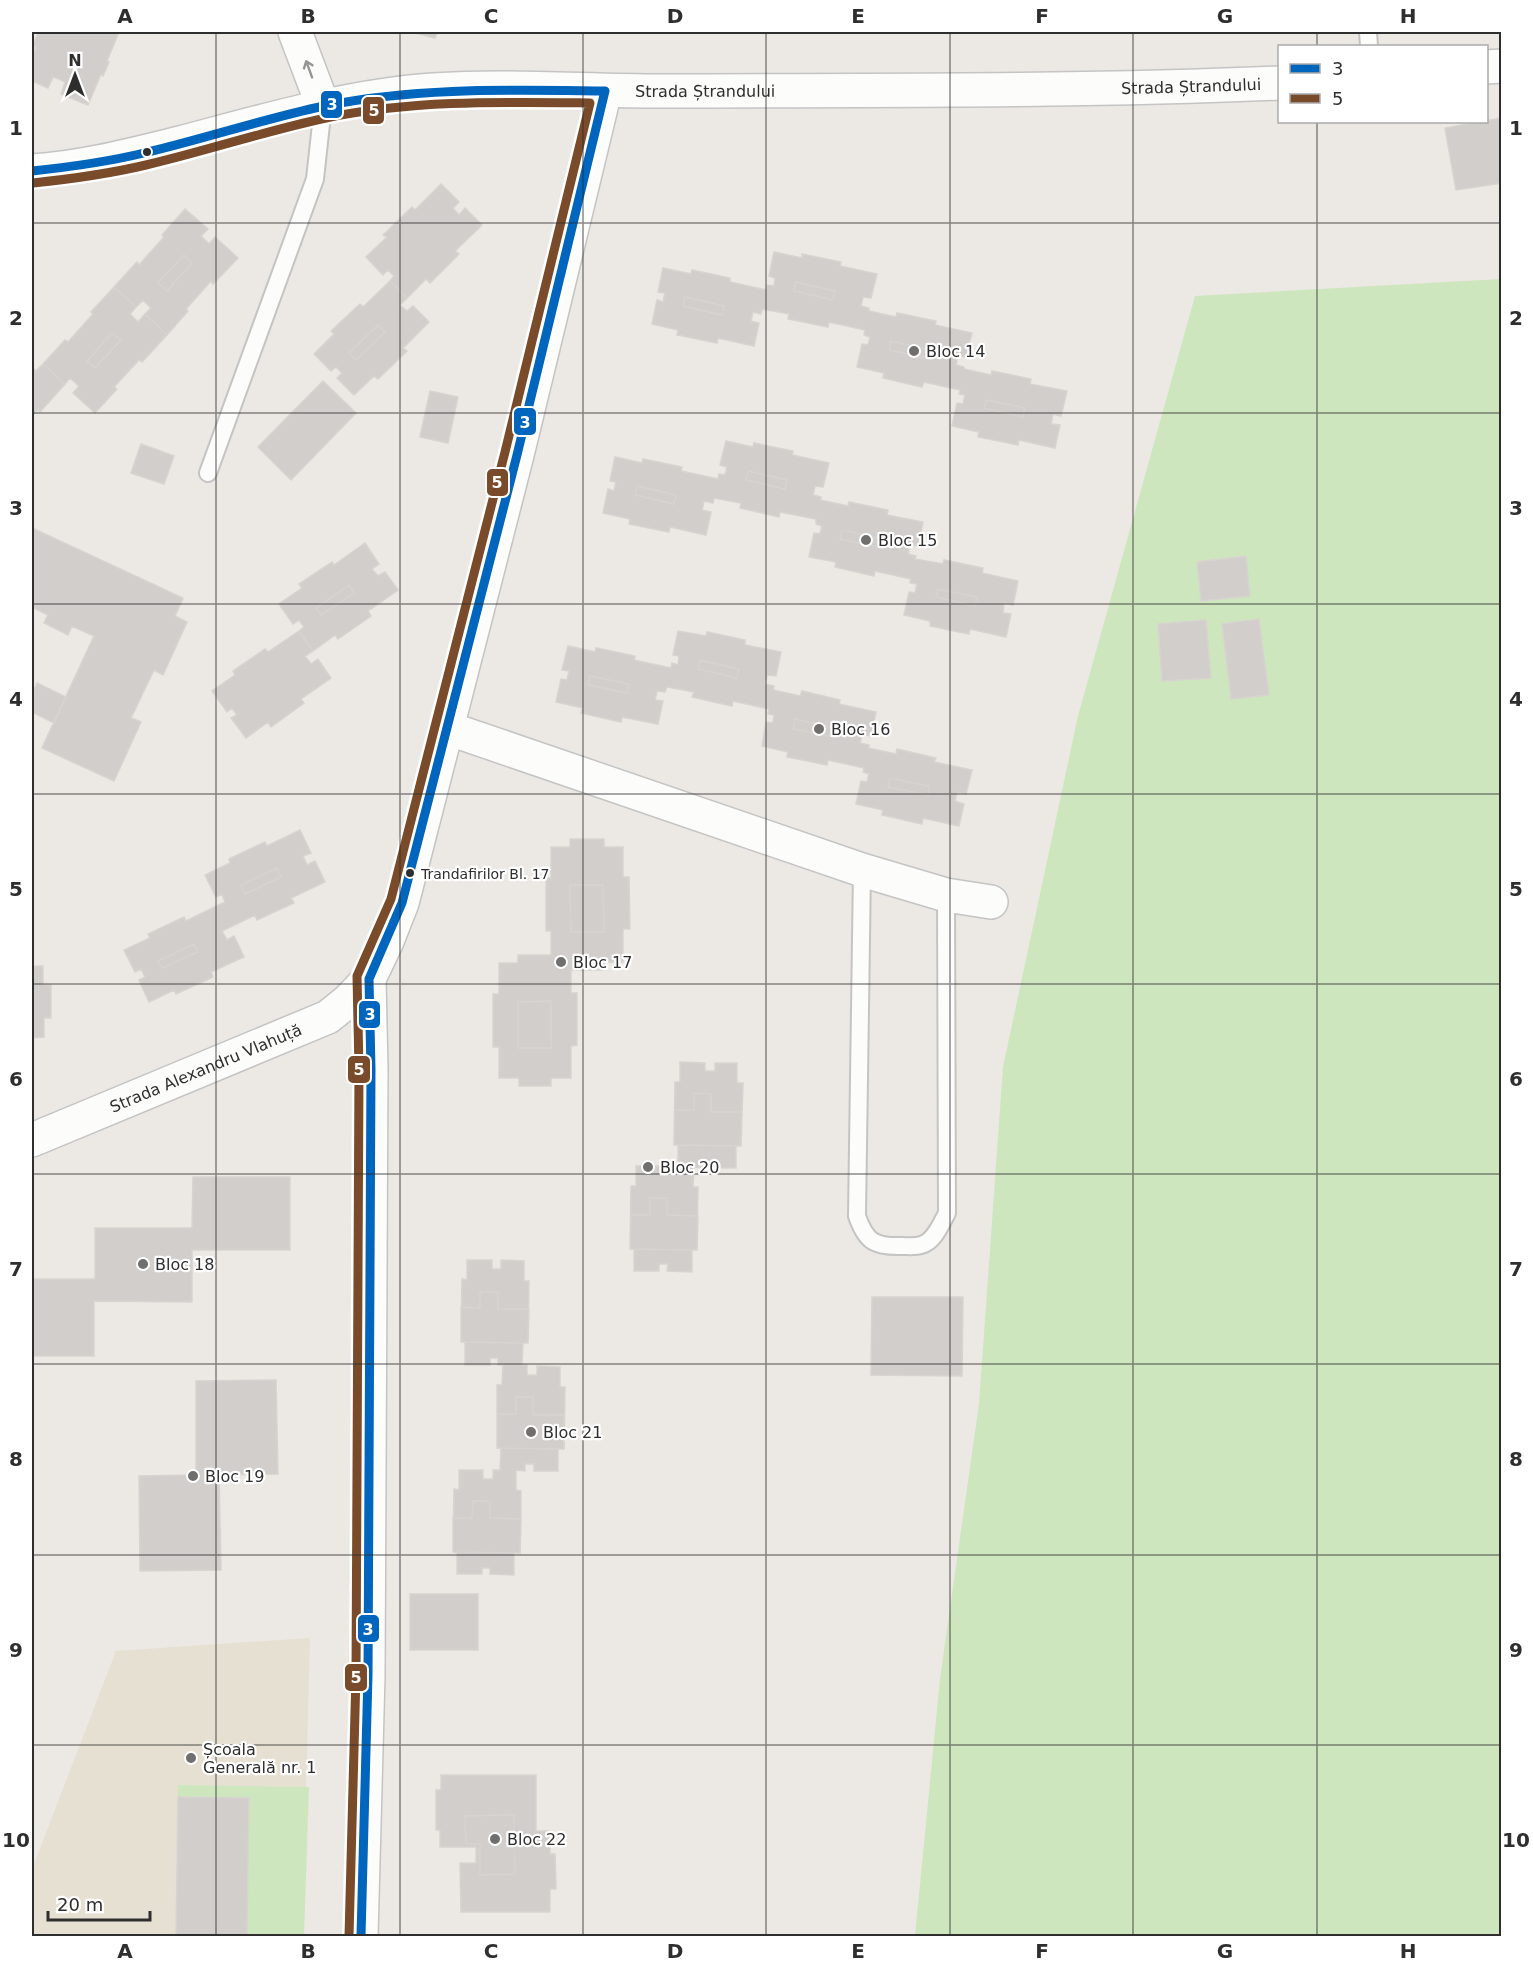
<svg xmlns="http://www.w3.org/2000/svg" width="1533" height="1968" font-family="'DejaVu Sans',sans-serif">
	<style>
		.education { fill: #e6e0d3 }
		.green { fill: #cee6be }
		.building { fill: #d1cecb; stroke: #d7d4d0; stroke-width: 1.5 }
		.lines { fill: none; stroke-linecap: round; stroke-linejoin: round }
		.lane-casing { stroke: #c5c4c5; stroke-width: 20 }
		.street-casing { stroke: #c5c4c5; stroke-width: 36 }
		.lane { stroke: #fcfcfb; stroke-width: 16 }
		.street { stroke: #fcfcfb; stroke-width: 33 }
		.bus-1-casing { stroke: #fff; stroke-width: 14 }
		.bus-2-casing { stroke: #fff; stroke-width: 14 }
		.bus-1 { stroke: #0065bd; stroke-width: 9 }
		.bus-2 { stroke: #7a4b2a; stroke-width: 9 }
		.oneway { stroke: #959594 }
		.grid { fill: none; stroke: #2e2e2e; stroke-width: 1.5; stroke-opacity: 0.55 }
		.bus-dot { fill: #2e2e2e; stroke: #fff; stroke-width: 2 }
		.poi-dot { fill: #706f6e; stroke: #fff; stroke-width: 2 }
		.labels { text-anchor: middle; stroke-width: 4.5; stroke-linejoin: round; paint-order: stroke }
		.bus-label { font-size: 14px; fill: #2e2e2e; stroke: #fff; text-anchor: start }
		.street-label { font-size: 16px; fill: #2e2e2e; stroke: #fff }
		.poi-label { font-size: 16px; fill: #2e2e2e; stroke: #fff; text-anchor: start }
		.line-badge { stroke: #fff; stroke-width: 2 }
		.badge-label { font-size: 16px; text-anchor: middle; font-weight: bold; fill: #fff }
		.neatline { fill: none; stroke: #2e2e2e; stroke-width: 2 }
		.grid-label { font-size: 20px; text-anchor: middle; font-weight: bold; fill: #2e2e2e }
	</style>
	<rect width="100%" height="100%" fill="#ece8e4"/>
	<!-- education -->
	<path class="education" d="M310,1638L302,1936H32V1867L34,1864L116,1651Z"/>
	<!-- green -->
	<path class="green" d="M1501,279V1936H915L940,1679L979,1404L1003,1067L1078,716L1195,296Z
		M178,1785L309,1787L304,1936H247L249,1798L178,1797Z"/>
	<!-- building -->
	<path class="building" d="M39,32H119L107,61L109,62L103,76L101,74L88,105L61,94L65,82L59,79L53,77L48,88L32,81V57L36,47L32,46Z
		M412,32H437L435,38Z
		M1502,118V183L1456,190L1445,128Z
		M441,184L459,202L453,208L459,215L465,208L482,225L455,251L459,254L430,283L426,279L407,298L390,281L394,276L388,270L383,275L366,257L387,237L383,235L412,207L415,210Z
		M185,209L208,229L201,236L209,244L215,237L238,258L213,284L211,281L186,309L188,311L167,335L145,314L151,308L143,300L136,307L114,287L137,262L139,265L164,237L162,235Z
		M774,252L802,258V254L841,262L840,266L877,274L871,298L863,297L861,306L869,308V311L896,317L897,313L936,321L935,325L972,333L966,357L958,356L956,365L964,367V369L991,375L992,371L1031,379L1030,384L1067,391L1061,416L1053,414L1051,424L1060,425L1055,448L1019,440L1018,445L978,437L979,432L952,426L957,403L963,404L965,395L959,394L960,390L924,382L922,387L883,378L884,373L857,367L862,344L868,345L870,337L864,335L865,330L829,322L828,327L788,319L789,314L762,309L761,314L753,312L751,321L759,323L754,346L718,338L717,343L677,335L678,330L652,324L657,300L663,302L665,293L658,292L663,268L691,274L692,270L730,278V282L766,290L767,285L774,286L775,278L769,276Z
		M184,255L192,263L167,291L158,283Z
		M390,281L407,298L400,305L407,311L413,306L429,322L403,348L407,351L378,379L374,376L354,395L337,378L342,373L336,367L331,371L314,354L334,334L331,331L360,304L363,307Z
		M796,282L835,291L833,300L794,291Z
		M114,287L136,307L130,314L138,322L145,314L167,335L142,362L139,360L114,387L117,389L95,413L73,393L79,386L70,378L65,384L43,364L65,340L68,342L93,314L91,312Z
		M685,297L724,306L722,315L683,306Z
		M378,325L385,332L356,360L349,353Z
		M112,333L121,340L95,368L87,361Z
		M891,341L930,350L928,358L889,350Z
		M43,364L65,384L40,412L38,409L32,416V367L36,371Z
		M323,381L356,413L291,480L258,447Z
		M430,391L458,397L448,443L420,437Z
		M986,400L1025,408L1023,417L984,408Z
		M726,441L753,447L754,443L793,451L792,455L829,463L823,487L815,486L813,495L821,497L820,500L848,506L849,502L888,510L887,515L923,522L918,546L910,545L908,554L916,556L915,559L943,564L944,560L983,568L982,573L1018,581L1013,605L1004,603L1003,613L1011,614L1006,637L970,629L969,634L930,626V621L904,615L909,592L915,593L917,584L910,583L911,579L875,571L874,576L835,567L836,562L809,557L814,533L820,534L822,526L816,524V519L780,512L779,517L740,508L741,503L714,498L713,503L704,501L702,510L711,512L706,535L670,527L669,532L629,524L630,519L603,513L608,489L614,491L616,482L610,481L615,457L642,463L643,459L682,467L681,471L718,479L719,474L725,475L727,467L720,465Z
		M141,444L174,456L164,484L131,473Z
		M748,471L787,480L785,489L746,480Z
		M637,486L676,495L674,504L635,495Z
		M32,528L183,598L175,616L187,622L163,675L154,670L131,718L141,722L114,781L42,748L94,636L72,626L68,635L44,623L48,615L32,607V610Z
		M842,530L882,539L880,547L840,539Z
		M365,543L379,564L372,569L378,576L385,572L398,590L368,611L371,616L338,639L335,635L313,651L299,631L304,627L299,620L293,624L279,604L302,588L299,584L332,562L334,565Z
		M1246,556L1250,596L1201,601L1197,562Z
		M349,585L354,593L321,615L316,608Z
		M938,589L977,597L975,606L936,597Z
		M1259,619L1269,695L1231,699L1222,624Z
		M1206,620L1211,678L1162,681L1158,624Z
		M299,631L313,651L305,656L311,664L318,659L331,678L301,699L304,703L271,727L268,722L246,738L231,718L237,715L232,708L227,712L212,691L235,675L233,671L265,649L268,652Z
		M678,631L706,636L707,632L745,640V645L781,652L776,676L767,675L765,684L774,686L773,690L800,696L802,691L840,700L839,704L876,712L871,736L862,734L860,743L869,745L868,748L896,754L897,749L936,758L934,762L972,770L966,794L957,792L955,801L964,804L959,826L923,818L922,824L882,815L883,810L856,804L861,781L867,782L869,774L863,772L864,768L828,760L827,765L787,757L788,752L762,746L766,722L773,723L774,715L768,714L769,709L733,701L732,706L692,697L694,692L667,687L665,692L657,691L655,700L663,701L658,724L622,717L621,722L581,713L583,708L556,702L561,679L567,680L569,671L562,670L568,646L595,652L596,648L635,656L634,660L671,668L672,663L678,665L679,656L673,655Z
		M700,660L739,669L737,678L698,669Z
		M590,676L629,684L627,693L588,685Z
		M37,683L66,697L54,723L32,712V694Z
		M795,719L835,728L833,737L793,729Z
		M890,778L929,786L928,795L888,787Z
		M300,830L311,853L303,856L307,865L315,861L325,882L291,898L294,903L257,920L255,915L222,931L227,940L234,936L244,957L211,972L213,977L176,994L174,990L149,1002L139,980L145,977L141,969L135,972L124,950L150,938L148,934L184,917L186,921L225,902L222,894L216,897L205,875L230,863L229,859L265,842L267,846Z
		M570,839H604V847H623V877H629L630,929H623V962H604V970H571V993H577V1045L571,1046V1078H551V1086H519V1078H499V1047H493V994H499V963H518V955H551V931H546V878H551V847H570Z
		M277,868L281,877L245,894L241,885Z
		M570,885H603L604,932H571Z
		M194,944L198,952L162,968L158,961Z
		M32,966H43V985H51V1018H44V1037L32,1038Z
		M551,1001V1048H518V1002Z
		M680,1062L705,1063V1071H715V1063H737V1083H743L741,1146H736V1168H711V1161H703V1168L694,1167L693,1187H698L697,1250H692V1272L667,1271L668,1264H659V1271H634V1249H630L631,1186H636V1166H661V1175L671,1176V1167H678V1145H674L675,1082H680Z
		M694,1093L711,1094V1112H742L741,1146L674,1145L675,1110H694Z
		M193,1177H290V1250H192V1302L94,1301V1356H32V1279H95V1228H192Z
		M650,1198H667V1215L698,1216L697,1250L630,1249L631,1215H650Z
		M467,1260H492V1269H501V1260L524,1261V1281H529L528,1343H523L522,1365H527V1375H537V1366L560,1367V1387H565L564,1449H558V1471H534V1464H525V1471L516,1470V1490L521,1491V1519L520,1553H514V1575L490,1574V1568H482V1574H457V1553L453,1552L454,1489L459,1490V1470H483V1479H493V1470H500L501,1448H497V1385H502L503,1365H498V1358H490V1365H465V1342H461L462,1279L467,1280Z
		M480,1292H498V1309H529L528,1343L461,1342V1307L480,1308Z
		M872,1297H963L962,1376L871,1375Z
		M276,1380L278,1474L219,1475L221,1570L140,1571L139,1476L196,1475V1381Z
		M516,1397H533V1415H564V1449L497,1448V1414H516Z
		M473,1501H490V1518L521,1519L520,1553L453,1552V1518H472Z
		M410,1594H478V1650H410Z
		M441,1775H536V1831H550V1854H555L556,1889H550V1912H461L460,1863H476V1847H440V1830H436V1790H441Z
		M178,1797L249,1798L247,1936H176Z
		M514,1815L515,1874L480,1875V1844H466L465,1816Z"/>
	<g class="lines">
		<!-- lane casing -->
		<g class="lane-casing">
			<path id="lane" d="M1368,32L1369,46
				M208,473L315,179L323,106
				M862,870L857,1216C866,1242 875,1247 902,1246C908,1246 915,1247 921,1245C934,1242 941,1224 947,1213L946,895"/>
		</g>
		<!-- street casing -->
		<g class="street-casing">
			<g id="street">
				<path d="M295,32L323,106"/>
				<path d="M1486,67L1502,66"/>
				<path id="s1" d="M32,171C82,168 131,155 180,143C264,121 347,96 433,90C509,85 585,91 661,91C867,90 1073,92 1280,83"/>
				<path d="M447,728L862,870L946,895L991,902"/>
				<path id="s2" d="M32,1140L328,1017L349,1000L369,979"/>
				<path d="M361,1936L368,1675L371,1069L369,979L387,941L402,903L517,455L605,91"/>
			</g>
		</g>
		<!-- lane -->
		<use href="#lane" class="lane"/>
		<!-- street -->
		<use href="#street" class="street"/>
		<!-- bus-1 casing -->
		<g class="bus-1-casing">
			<path id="bus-1" d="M32,171C70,167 107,162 144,153C204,139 263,119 324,106C417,87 511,90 605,91L517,455L402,903L369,979L371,1069L368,1675L361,1936"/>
		</g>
		<!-- bus-2 casing -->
		<g class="bus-2-casing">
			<path id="bus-2" d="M33,183C71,179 108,174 146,165C206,151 265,131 326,118C413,100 502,102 590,103L505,452L391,899L357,976L359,1069L356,1675L349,1936"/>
		</g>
		<!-- bus-1 -->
		<use href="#bus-1" class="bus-1"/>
		<!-- bus-2 -->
		<use href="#bus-2" class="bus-2"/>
	</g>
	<!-- one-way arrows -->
	<defs><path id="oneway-shaft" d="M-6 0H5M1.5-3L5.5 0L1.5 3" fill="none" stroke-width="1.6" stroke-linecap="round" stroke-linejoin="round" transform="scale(1.5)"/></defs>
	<use class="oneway" href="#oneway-shaft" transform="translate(309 69) rotate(-110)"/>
	<!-- grid -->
	<path class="grid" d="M216,32V1936M400,32V1936M583,32V1936M766,32V1936M950,32V1936M1133,32V1936M1317,32V46M1317,122V1936M32,223H1502M32,413H1502M32,604H1502M32,794H1502M32,984H1502M32,1174H1502M32,1364H1502M32,1555H1502M32,1745H1502"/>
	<!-- markers -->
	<g class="bus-dot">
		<circle cx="147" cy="152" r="5"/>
		<circle cx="410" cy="873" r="5"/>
	</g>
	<g class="poi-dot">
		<circle cx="914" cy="351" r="6"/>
		<circle cx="866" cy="540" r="6"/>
		<circle cx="819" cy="729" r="6"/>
		<circle cx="561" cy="962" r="6"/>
		<circle cx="648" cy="1167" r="6"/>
		<circle cx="143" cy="1264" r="6"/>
		<circle cx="531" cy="1432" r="6"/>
		<circle cx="193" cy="1476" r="6"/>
		<circle cx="191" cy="1758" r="6"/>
		<circle cx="495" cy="1839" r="6"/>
	</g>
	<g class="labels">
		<!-- bus labels -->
		<g class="bus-label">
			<text x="421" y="879">Trandafirilor Bl. 17</text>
		</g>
		<!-- street labels -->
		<g class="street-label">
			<text dy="6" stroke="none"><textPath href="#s1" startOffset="1168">Strada Ștrandului</textPath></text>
			<text dy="6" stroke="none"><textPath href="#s1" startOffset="682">Strada Ștrandului</textPath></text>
			<text dy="6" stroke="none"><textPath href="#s2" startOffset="188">Strada Alexandru Vlahuță</textPath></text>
		</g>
		<!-- poi labels -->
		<g class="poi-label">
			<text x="926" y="357">Bloc 14</text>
			<text x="878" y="546">Bloc 15</text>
			<text x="831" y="735">Bloc 16</text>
			<text x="573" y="968">Bloc 17</text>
			<text x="660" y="1173">Bloc 20</text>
			<text x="155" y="1270">Bloc 18</text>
			<text x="543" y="1438">Bloc 21</text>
			<text x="205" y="1482">Bloc 19</text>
			<text x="203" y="1755">Școala<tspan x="203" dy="18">Generală nr. 1</tspan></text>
			<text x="507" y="1845">Bloc 22</text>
		</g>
	</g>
	<g class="line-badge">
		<rect x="320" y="90" width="23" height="29" rx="6" fill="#0065bd"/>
		<rect x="362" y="96" width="23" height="29" rx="6" fill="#7a4b2a"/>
		<rect x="513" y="407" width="24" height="29" rx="6" fill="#0065bd"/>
		<rect x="486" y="468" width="23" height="29" rx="6" fill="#7a4b2a"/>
		<rect x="358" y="1000" width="23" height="29" rx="6" fill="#0065bd"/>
		<rect x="347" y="1055" width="24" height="29" rx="6" fill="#7a4b2a"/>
		<rect x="357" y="1614" width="23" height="29" rx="6" fill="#0065bd"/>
		<rect x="344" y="1663" width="24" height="29" rx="6" fill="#7a4b2a"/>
	</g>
	<g class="badge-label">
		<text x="332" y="110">3</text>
		<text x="374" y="116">5</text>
		<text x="525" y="428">3</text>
		<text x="497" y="488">5</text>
		<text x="370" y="1020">3</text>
		<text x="359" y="1075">5</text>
		<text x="368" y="1635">3</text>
		<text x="356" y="1683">5</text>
	</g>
	<!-- border -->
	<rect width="1533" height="1968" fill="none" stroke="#ffffff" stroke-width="66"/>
	<!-- legend -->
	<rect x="1278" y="45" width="210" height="78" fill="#ffffff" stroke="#ababab" stroke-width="1.5"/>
	<rect x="1290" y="64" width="30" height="9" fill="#0065bd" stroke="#ababab" stroke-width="1.5"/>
	<text x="1332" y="75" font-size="18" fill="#2e2e2e">3</text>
	<rect x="1290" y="94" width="30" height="9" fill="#7a4b2a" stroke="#ababab" stroke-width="1.5"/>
	<text x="1332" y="105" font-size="18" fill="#2e2e2e">5</text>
	<!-- north arrow -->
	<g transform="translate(75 75)" stroke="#ffffff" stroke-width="4.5" paint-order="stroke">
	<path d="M0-4.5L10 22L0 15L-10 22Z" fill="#2e2e2e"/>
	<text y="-9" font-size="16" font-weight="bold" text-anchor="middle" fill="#2e2e2e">N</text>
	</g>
	<!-- scale -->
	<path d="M48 1911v9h102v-9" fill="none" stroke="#2e2e2e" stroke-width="3"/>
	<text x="57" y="1911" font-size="18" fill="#2e2e2e" stroke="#ffffff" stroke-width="4.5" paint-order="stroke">20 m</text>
	<rect x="33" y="33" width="1467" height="1902" class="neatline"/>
	<g class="grid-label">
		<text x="125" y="23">A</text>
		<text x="308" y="23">B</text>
		<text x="491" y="23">C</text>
		<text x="675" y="23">D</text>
		<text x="858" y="23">E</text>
		<text x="1042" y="23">F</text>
		<text x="1225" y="23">G</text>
		<text x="1408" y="23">H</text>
		<text x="16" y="135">1</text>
		<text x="1516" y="135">1</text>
		<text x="16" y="325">2</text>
		<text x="1516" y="325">2</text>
		<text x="16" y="515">3</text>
		<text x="1516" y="515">3</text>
		<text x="16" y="706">4</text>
		<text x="1516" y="706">4</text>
		<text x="16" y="896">5</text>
		<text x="1516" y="896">5</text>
		<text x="16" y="1086">6</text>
		<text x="1516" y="1086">6</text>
		<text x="16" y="1276">7</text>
		<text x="1516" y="1276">7</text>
		<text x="16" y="1466">8</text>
		<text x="1516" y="1466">8</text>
		<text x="16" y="1657">9</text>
		<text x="1516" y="1657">9</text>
		<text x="16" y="1847">10</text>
		<text x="1516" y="1847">10</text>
		<text x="125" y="1958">A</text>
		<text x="308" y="1958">B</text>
		<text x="491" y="1958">C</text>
		<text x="675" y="1958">D</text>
		<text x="858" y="1958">E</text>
		<text x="1042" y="1958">F</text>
		<text x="1225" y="1958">G</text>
		<text x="1408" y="1958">H</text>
	</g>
</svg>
